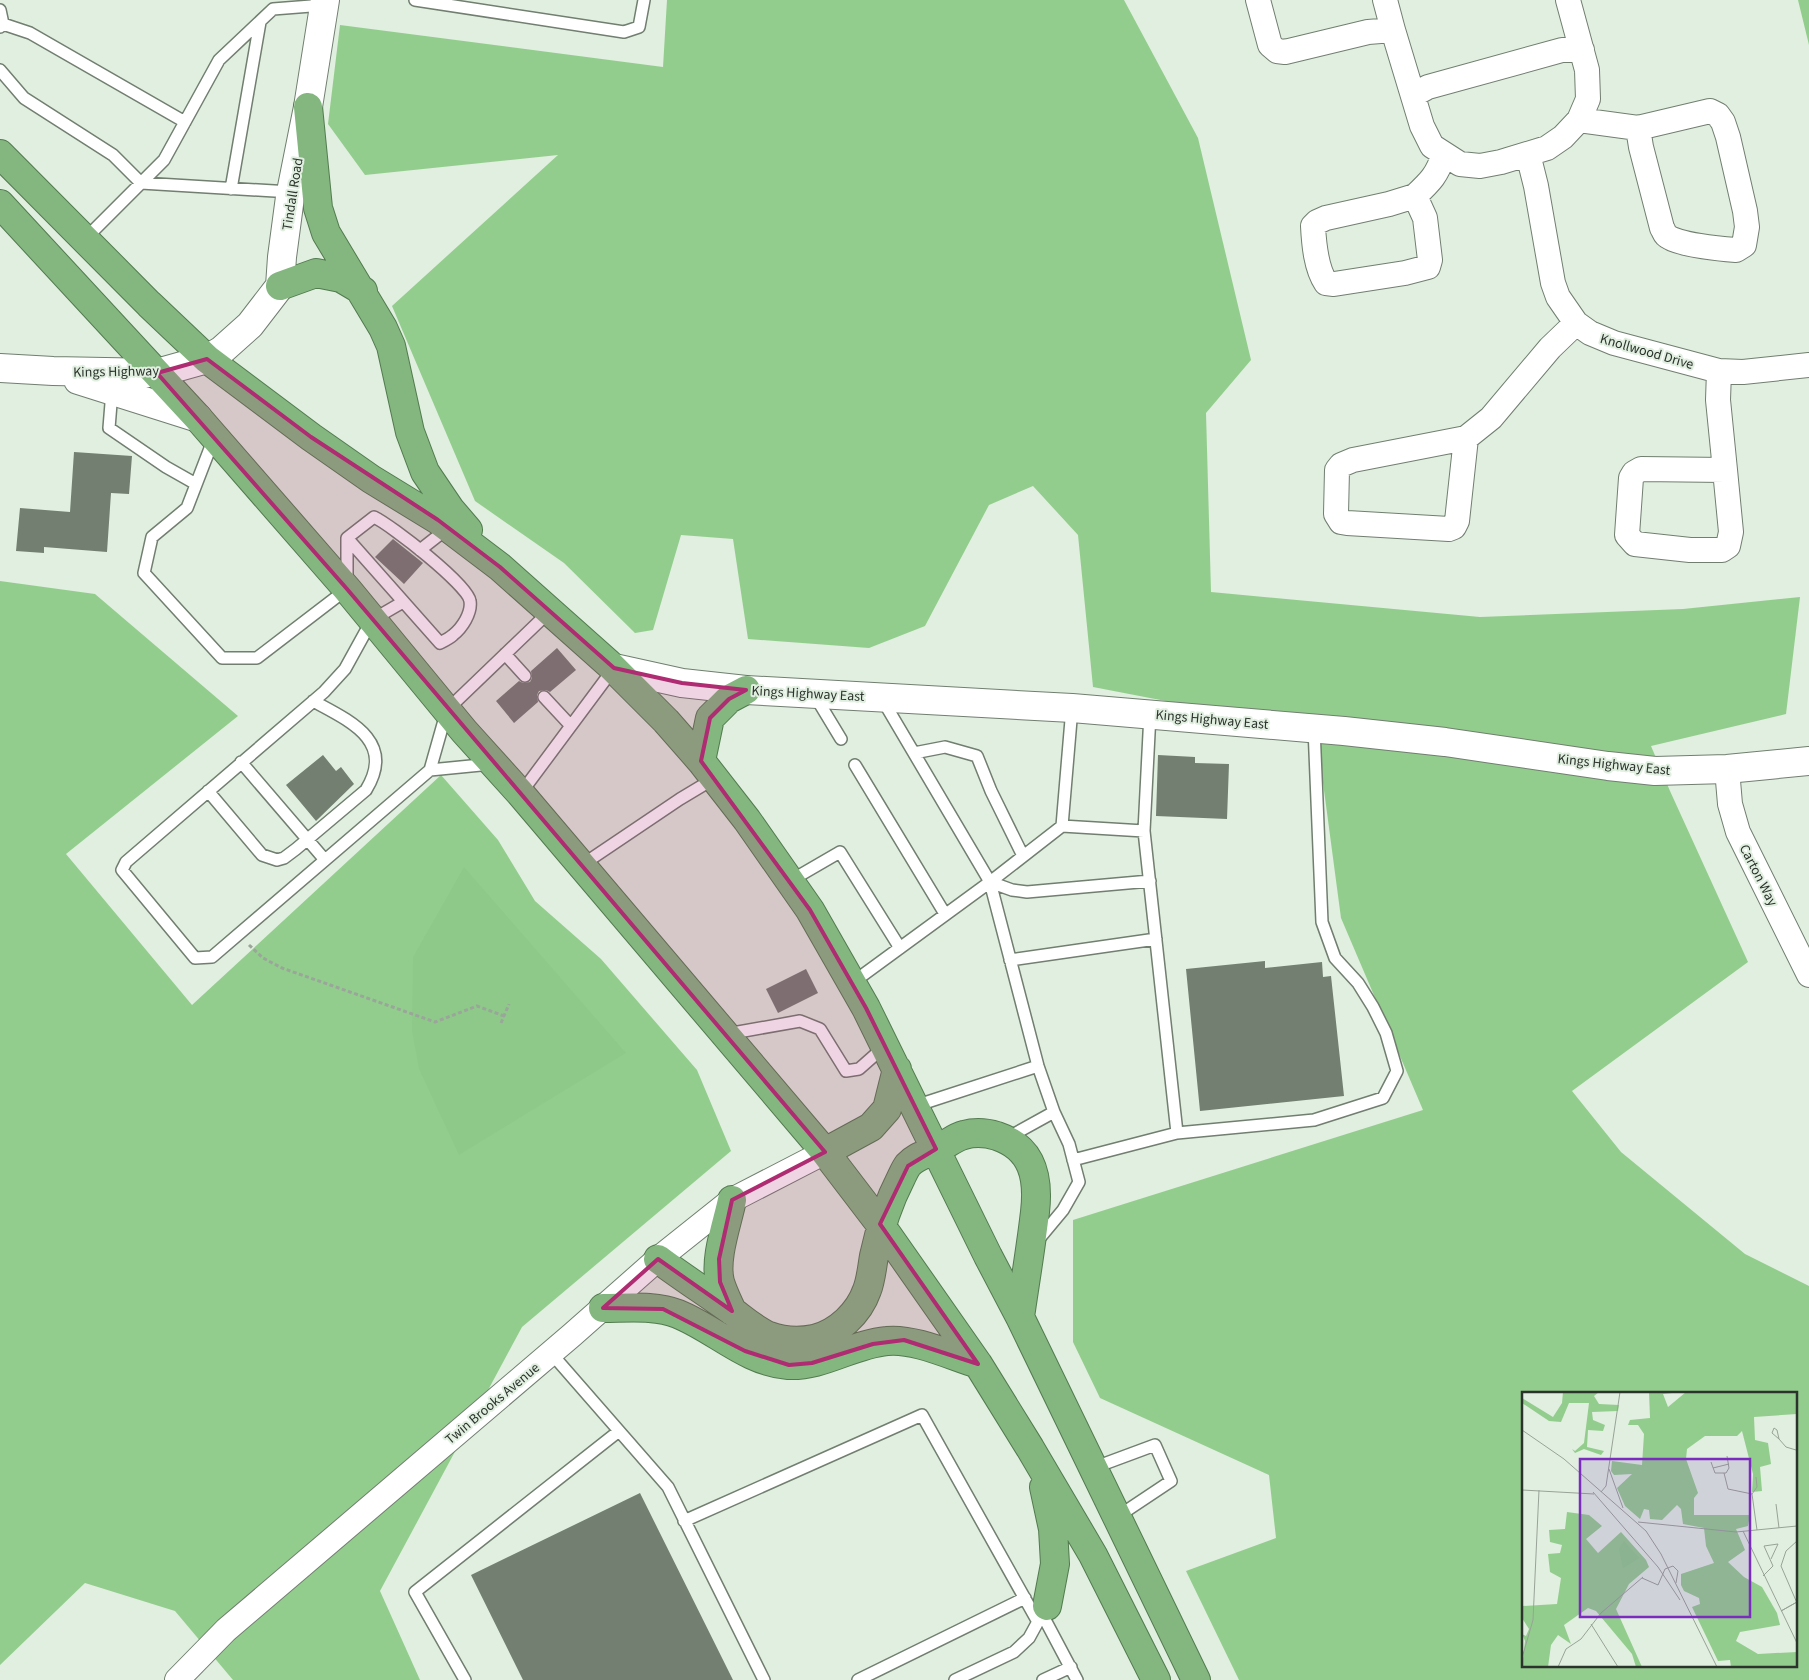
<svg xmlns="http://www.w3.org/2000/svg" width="1809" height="1680" font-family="'Source Sans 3',sans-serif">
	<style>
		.forest { fill: #93cd8d; fill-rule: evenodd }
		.water { fill: #8fc98a }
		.building { fill: #727f71 }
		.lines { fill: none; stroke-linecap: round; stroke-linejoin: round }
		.service-casing { stroke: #717e70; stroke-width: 14 }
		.minor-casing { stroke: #717e70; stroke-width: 26 }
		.tertiary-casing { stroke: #717e70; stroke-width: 30 }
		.trunk-casing { stroke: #527b4e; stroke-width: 30 }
		.path { stroke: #9aa69a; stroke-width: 3; stroke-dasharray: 4 2.5; stroke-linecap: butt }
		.service { stroke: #fff; stroke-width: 11 }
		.minor { stroke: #fff; stroke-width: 24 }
		.tertiary { stroke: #fff; stroke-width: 28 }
		.trunk { stroke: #84b680; stroke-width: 28 }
		.marked { fill: #af2b72; fill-opacity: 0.2; stroke: #af2b72; stroke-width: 4; stroke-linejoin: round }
		.labels { text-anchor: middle; stroke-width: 4; stroke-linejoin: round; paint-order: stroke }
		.street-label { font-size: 14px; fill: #2c322c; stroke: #e0efdf }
		.inset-road { fill: none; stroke: #98a397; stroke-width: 1 }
		.view { fill: #7b2cbf; fill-opacity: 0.15; stroke: #7b2cbf; stroke-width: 2.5 }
		.inset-edge { fill: none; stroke: #2c322c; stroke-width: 2.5 }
	</style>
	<rect width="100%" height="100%" fill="#e0efdf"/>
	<!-- forest -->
	<path class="forest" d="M667,0H1124L1198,138L1251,360L1206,413L1211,592L1480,617L1683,609L1800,597L1786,714L1651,746L1670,791L1748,962L1572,1091L1621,1152L1745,1254L1809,1286V1680H1239L1186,1571L1276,1538L1269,1475L1100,1398L1073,1342V1220L1423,1110L1341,918L1316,730L1093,687L1078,535L1033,486L989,505L925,626L869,648L748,639L733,539L681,535L653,630L635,633L564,563L475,501L392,306L558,155L365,175L328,124L340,25L663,67ZM1523,1394H1795V1666H1523Z
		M1798,0H1809V45Z
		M0,581L95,594L238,716L66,854L192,1005L441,775L498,840L535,901L601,959L697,1070L731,1151L522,1327L380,1591L420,1680H233L175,1611L85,1583L0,1665Z"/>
	<!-- water -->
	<path class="water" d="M464,867L626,1053L459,1155L419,1069L412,1031L413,957Z"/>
	<!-- building -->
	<path class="building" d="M74,452L132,456L129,494L111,493L107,552L44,547V553L16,551L20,508L70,512Z
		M393,539L423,563L404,584L375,557Z
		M557,648L576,670L550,692L546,690L539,691L537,695L538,702L514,723L496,701L519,681L523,683L530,682L532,678L531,671Z
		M323,755L336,771L341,767L354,784L316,821L286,785Z
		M1158,755L1195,757V763L1229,764L1227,819L1156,816Z
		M1265,961V968L1322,962L1323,977L1331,976L1344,1096L1200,1111L1186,969Z
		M806,969L818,993L778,1013L766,989Z
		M640,1493L733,1680H523L471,1575Z"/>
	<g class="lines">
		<!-- service casing -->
		<g class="service-casing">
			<path id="service" d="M415,0L624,32L639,27L644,0
				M0,10L3,24
				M0,27L3,24L30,33L185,122
				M0,70L24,98L113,155L141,183L291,192
				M231,189L260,22
				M85,239L164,160L219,60L273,9L324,5
				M112,391L109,428L166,467L196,484
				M214,438L187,508L152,537L144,573L222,658H257L347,589V538L374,517C391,525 468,585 470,601C472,613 462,628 453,635C450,638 444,641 440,643L347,538
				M420,550L448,528
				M403,602L372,620L345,669L324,692L126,862L122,870L195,958L212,957L430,770L447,710L550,611
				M505,654L525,676
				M815,696L841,739
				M544,697L571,726
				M914,753L945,747L977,756L991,791L1023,856
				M241,762L325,860
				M855,765L945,914
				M430,770L491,764
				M208,791L262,855L277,860L284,858L296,849L366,790C396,741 350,721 313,701
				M521,793L614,668
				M1062,826L1144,831L1150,714
				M1144,831L1177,1133
				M582,865L680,799L715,778
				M790,881L840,852L900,948
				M990,882L1038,1066L1054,1112L1069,1144L1079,1182L1063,1210L1038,1240
				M990,882L1062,826L1072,708
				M990,882L1012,890L1027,892L1150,881
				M1010,960L1156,939
				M852,983L990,882L882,699
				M727,1034L800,1021L820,1029L846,1071L859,1069L885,1046
				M915,1106L1038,1066
				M1007,1138L1054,1112
				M1073,1160L1177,1133L1314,1120L1383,1098L1397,1071L1386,1033L1373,1007L1358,983L1335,958L1322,922L1314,728
				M551,1353L668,1487L764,1680
				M1093,1468L1155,1445L1171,1481L1117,1517
				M684,1521L922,1415L1038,1622
				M1042,1614L1077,1680
				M465,1680L415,1592L619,1431
				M858,1680L1025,1598
				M955,1680L1014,1652L1029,1638L1041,1616
				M1043,1680L1071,1667"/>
		</g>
		<!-- minor casing -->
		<g class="minor-casing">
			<path id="minor" d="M1258,0L1270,45L1277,51L1285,52L1368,32L1393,30L1385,0
				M1393,30L1422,126L1432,146L1460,164L1480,166L1501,162L1547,148L1563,137L1579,120L1588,99L1587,70L1568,0
				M1413,95L1428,87L1562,50H1582
				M1710,111L1718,115L1723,122L1728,137L1745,211L1747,227L1744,245L1736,250C1723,249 1675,245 1666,235C1664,233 1664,231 1662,228L1641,147L1638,128Z
				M1579,120L1638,128
				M1528,154L1536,186L1553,283L1558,297L1576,323L1590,333L1614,343L1719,371L1743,372L1809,365
				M1415,196L1425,218L1430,260L1428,267L1405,273L1334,284L1326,283C1316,268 1314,245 1313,226L1317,222L1326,218L1389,204Z
				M1415,196C1431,181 1437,175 1444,154
				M1719,371L1718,400L1725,470
				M1466,438L1457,521L1454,527L1449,529L1347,523L1341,522L1336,514L1337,470L1341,465L1353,460Z
				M1466,438L1491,418L1550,348L1576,323
				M1641,469L1725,470L1731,532L1728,546L1722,550H1690L1635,544L1627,535L1631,478L1634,473Z
				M1727,769L1730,804L1738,832L1809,975
				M177,1680L226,1630L572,1335L658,1259L732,1200L825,1152"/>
		</g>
		<!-- tertiary casing -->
		<g class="tertiary-casing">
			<path id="tertiary" d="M0,368L53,371L157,373L207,359L222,350L250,325L280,286L282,257L290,197L308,107L325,0
				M78,380L198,418
				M614,668L682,683L746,690L1072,708L1344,731L1445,742L1608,766L1655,771L1727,769L1809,761"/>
		</g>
		<!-- trunk casing -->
		<g class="trunk-casing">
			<path id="trunk" d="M308,107L318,208L326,233L383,328L391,346L410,432L425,472L450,509L468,530
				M0,154L149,304L207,359L311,437L371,479L438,520L500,567L609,664L666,721L701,761L747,820L810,910L866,1008L988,1256L1020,1317L1196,1680
				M0,204L198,418L347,589L464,731L520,793L825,1152L880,1224L978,1364L1030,1448L1093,1555L1156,1680
				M280,286L316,273L341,278L363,291
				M701,761L710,718L729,699L746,690
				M825,1152L871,1127L887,1109L897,1069
				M732,1200C727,1224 714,1259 720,1282C723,1292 728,1302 732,1311
				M658,1259C682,1277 707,1293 732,1311C744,1320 755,1330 769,1336C783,1341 799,1342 814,1339C838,1333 859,1313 867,1290C871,1280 872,1267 874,1256C880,1228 887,1205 901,1178C903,1174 905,1169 908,1165C916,1156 927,1154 937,1149C946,1145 955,1137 964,1135C975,1132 987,1133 997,1136C1033,1148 1039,1178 1035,1212C1031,1247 1025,1282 1020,1317
				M603,1308C628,1308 656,1305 678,1314C715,1329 747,1362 788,1365C822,1367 853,1344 887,1341C914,1338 952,1356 978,1364
				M1044,1487L1053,1529L1055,1564L1047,1606"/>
		</g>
		<!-- path -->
		<path class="path" d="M249,945L263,958L282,968L435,1022L477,1006L504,1016
			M501,1023L509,1004"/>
		<!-- service -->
		<use href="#service" class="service"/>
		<!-- minor -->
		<use href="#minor" class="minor"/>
		<!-- tertiary -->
		<use href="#tertiary" class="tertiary"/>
		<!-- trunk -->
		<use href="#trunk" class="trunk"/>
	</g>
	<!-- marked area -->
	<path class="marked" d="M207,359L311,437L438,520L500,567L614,668L682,683L746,690L729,699L710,718L701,761L810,910L866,1008L936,1149L908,1166L880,1224L978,1364L904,1340L873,1344L812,1363L789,1365L745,1351L663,1309L603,1308L658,1259L732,1311L720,1282L719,1259L732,1200L825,1152L347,589L157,373Z"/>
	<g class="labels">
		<!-- street labels -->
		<g class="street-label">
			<text transform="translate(292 194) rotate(-81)" y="5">Tindall Road</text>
			<text transform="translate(1647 351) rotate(16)" y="5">Knollwood Drive</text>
			<text transform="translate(116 371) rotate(-1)" y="5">Kings Highway</text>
			<text transform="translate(808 693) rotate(3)" y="5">Kings Highway East</text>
			<text transform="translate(1212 719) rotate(5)" y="5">Kings Highway East</text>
			<text transform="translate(1614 764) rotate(6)" y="5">Kings Highway East</text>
			<text transform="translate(1759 875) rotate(63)" y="5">Carton Way</text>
			<text transform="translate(492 1403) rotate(-40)" y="5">Twin Brooks Avenue</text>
		</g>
	</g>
	<!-- overview -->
	<g transform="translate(1522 1392)">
		<rect width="275" height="275" fill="#e0efdf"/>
		<path d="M41,0H77L72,4L77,12L97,13L96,19L70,20L71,28L83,33L81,39L66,38L65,55L82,59L79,63L62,57L53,61L50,57L53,59L62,51L67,11H47L39,30L27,29L0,11V6L31,25L40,11ZM127,0H160L141,2L146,15L164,0H275V22L232,25L233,48L246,51L249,72L238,75L240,99L230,100L231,82L220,39L215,44H183L165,57L164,67L176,101L172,106V123H228L226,134L214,137L223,158L206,170L222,185L240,195L255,221L258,233L218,240L214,249L236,262L275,260V275H209L208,268L196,269L170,215L178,212L177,206L162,199L159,193V182L192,171L184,154L182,136L161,132L159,117L155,113L140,128L128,127L127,118L122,117L118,127L103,114L95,96L110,82L92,83L89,79L90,69L120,73L122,42L116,33H106L108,28L128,26ZM45,120L67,123L80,134L64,147L76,161L99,140L124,168L127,175L107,192L94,217L120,275H114L110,262L74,219L66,216L42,233L49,252L36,243L29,253L26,275H0L3,249L0,242L4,244L7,237L0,226V214L35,212L39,186L28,180L26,162L38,161L40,153L28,150L27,138L43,137Z" fill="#93cd8d"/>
		<path d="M102,149L117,166L101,176L97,157Z" fill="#8fc98a"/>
		<path class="inset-road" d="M252,36L255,38L257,47L250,41ZM0,38L42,67L124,139L139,162L195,275M257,47L264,55L274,58M189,70L193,81H204L207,76L205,64M191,76L207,72M87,77L101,116M202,81L206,97L230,102L235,138M0,98L72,102M71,100L136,175L158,208M79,100L84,94L98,0M230,102L235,95L234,85M254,112L257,136M116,130L214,140L275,134M221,139L275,251M275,149L264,159L259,174L275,211M241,184L251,174L242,154L256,152L249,167M120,186L136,193L143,177L151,174L156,179L154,191M259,219L275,210M259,219L275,210M69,232L96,275M0,266L11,228L17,98M36,275L44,257L59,247L79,221L121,185"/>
		<path class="view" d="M58,67H228V225H58Z"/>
		<rect width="275" height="275" class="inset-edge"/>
	</g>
</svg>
